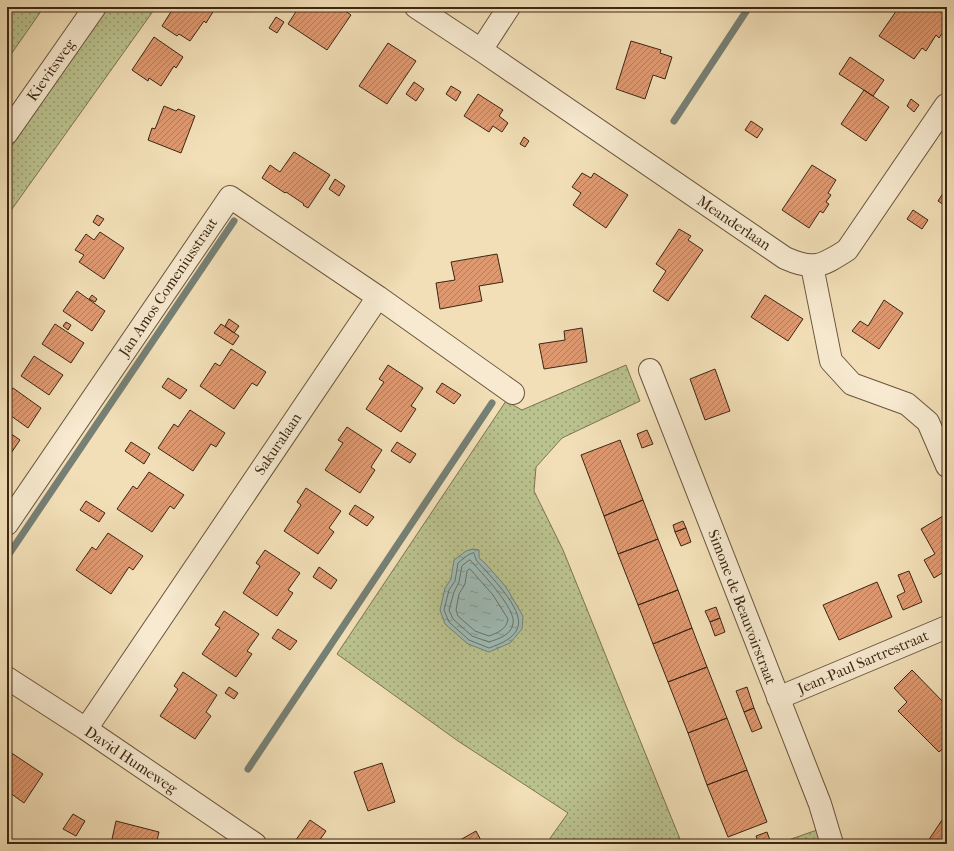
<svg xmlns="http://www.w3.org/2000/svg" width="954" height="851" font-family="'IM FELL French Canon',serif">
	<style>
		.grass { fill: url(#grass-dots); stroke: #7b7451 }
		.water { fill: url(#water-ripples); stroke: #768075 }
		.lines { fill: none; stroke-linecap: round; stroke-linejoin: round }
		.shore { stroke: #6c7164; stroke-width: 1 }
		.stream { stroke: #768075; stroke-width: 7 }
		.building { fill: url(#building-hatch); stroke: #3c2714 }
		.minor-casing { stroke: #6a553d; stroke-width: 24 }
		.tertiary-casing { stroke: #6a553d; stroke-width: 24 }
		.minor { stroke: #f7ead0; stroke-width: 22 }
		.tertiary { stroke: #f7ead0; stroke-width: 22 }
		.labels { text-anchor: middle; stroke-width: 3; stroke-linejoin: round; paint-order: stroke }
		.street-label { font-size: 15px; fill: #3c2714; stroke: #f7ead0 }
	</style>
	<defs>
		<pattern id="grass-dots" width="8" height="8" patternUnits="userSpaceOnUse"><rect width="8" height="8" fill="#bac28e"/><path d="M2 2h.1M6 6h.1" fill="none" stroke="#989e73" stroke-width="1.8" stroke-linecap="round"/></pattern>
		<pattern id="water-ripples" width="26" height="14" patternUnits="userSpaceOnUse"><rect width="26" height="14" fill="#9dbbb5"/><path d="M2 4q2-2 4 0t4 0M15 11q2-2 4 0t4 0" fill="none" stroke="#819892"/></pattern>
		<pattern id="building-hatch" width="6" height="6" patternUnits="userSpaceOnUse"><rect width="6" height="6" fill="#df9971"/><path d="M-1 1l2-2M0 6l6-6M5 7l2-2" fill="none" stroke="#b67d5c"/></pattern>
	</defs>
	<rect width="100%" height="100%" fill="#f2dfb7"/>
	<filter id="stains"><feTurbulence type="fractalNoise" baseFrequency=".005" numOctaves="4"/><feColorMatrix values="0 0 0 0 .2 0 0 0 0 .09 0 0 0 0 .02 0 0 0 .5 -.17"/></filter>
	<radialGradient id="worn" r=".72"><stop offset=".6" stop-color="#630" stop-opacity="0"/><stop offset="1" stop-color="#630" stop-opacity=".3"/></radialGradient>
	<!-- grass -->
	<path class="grass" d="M7,7H44L7,60Z
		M108,7H156L7,216V153Z
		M626,365L640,401L562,438L536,467L534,491L563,550L682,844H546L568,813L458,741L337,654L506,401L522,410Z
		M817,830L820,844H777Z"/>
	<!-- water -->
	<path class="water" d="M473,549L479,550V558L485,563L506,587L523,616L522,629L510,643L489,652L468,644L445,624L440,610L445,588L451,579L454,560L466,551Z"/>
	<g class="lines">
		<!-- shore -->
		<path class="shore" d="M474,553C475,555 475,558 477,561C488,574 524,608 518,627C514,639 500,644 489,648L469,640L449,622L444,610L449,590L455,581L458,563L468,555Z
			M470,560C480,571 517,609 513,624C511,635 498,639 489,642L472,636L453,619L449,610L454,592L459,582L462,566Z
			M470,569L493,595L508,619C507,629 497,633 489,636L475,631L458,616L456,610L459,594L465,584L467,571Z"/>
		<!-- stream -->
		<path class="stream" d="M674,121L749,7
			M7,557L234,221
			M248,769L492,403"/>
	</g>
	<!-- building -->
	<path class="building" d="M174,7H216L206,23L204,21L190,41L179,34L177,36L162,26Z
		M299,7H340L351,15L327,50L288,24Z
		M899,7H945L947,8V19L942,27L945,29L939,38L936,35L926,51L922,48L914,59L879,36Z
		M276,17L284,22L277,33L269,28Z
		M154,37L183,57L176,68L174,66L161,86L149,78L148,81L132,70Z
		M631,41L661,50L660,53L672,57L665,79L653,75L645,99L616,89Z
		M388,43L416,61L387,104L359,86Z
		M850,57L884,80L873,96L839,74Z
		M414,82L424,89L416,101L406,94Z
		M451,86L461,92L456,101L446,94Z
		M864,90L889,107L866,141L841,124Z
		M478,94L503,110L499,116L508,123L502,132L493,126L489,132L464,116Z
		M911,99L919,105L914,112L907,106Z
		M164,106L176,111L178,109L195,116L181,153L148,140L152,128L155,129Z
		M751,121L763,129L757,138L745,130Z
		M524,137L529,141L525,147L520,144Z
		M294,152L330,175L308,208L303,205L304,204L286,192L285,193L262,178L270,165L280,172Z
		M812,165L836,180L828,193L831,195L826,202L829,204L823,213L820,211L809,228L782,210Z
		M582,173L591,178L594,173L628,195L606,228L573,205L581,193L572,187Z
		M335,179L345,186L339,196L329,189Z
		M947,187V207L938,201Z
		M913,210L928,220L922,229L907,219Z
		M97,215L104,219L99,226L93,222Z
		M679,229L691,236L688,240L703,250L668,301L653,291L666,271L656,264Z
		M100,232L124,248L104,279L79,262L84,255L75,250L86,234L94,240Z
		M497,254L503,282L479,286L482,301L440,309L436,283L455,280L451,262Z
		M77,291L105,311L92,331L63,311Z
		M92,295L97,299L95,302L89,299Z
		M765,295L803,319L788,341L751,317Z
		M884,300L903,313L879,349L852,331L860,321L868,326Z
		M229,319L239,326L234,333L225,326Z
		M66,322L71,325L68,330L63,326Z
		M55,324L84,343L71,363L42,344Z
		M221,324L239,336L233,345L214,333Z
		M582,328L587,362L544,369L539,344L565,340L564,331Z
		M231,349L266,372L257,386L252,383L234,409L200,386L215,363L220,366Z
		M34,356L63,375L49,395L21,376Z
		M388,365L423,388L411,406L416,409L401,432L366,409L384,382L379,379Z
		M715,369L730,411L705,420L690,379Z
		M168,378L187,390L180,399L162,387Z
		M442,383L461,395L454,404L436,392Z
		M13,388L41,408L28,428L7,413V397Z
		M190,410L225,433L216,447L211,444L193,471L158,448L174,424L178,427Z
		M7,425L12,428L9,431L7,430Z
		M347,427L382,450L371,467L375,470L360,493L325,470L343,443L338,440Z
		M647,430L653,444L642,448L637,434Z
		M7,431L20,440L7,459Z
		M620,440L643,500L604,516L581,455Z
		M131,442L150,454L144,464L125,451Z
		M397,442L416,454L410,463L391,451Z
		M149,472L184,495L174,509L170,506L152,532L117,509L133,486L137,489Z
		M306,488L341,511L329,528L334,532L318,554L284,531L301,505L297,502Z
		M643,500L658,539L618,554L604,516Z
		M86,501L105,513L99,522L80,510Z
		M355,505L374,517L367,526L349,514Z
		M943,516L947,523V570L934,578L924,560L935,554L921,529Z
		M683,521L686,528L675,532L673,525Z
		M686,528L691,542L681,546L675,532Z
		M108,533L143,556L133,570L129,567L111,594L76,570L92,547L96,550Z
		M658,539L678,590L638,605L618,554Z
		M265,550L300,573L288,590L293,593L277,616L243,593L260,566L256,563Z
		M319,567L337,580L331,589L313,577Z
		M909,571L922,602L903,610L897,596L905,592L898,575Z
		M877,582L892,617L839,640L823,605Z
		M678,590L692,628L653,644L638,605Z
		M716,607L720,618L710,622L705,611Z
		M224,611L259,634L247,651L252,654L236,677L202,654L220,628L215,625Z
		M720,618L725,632L715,636L710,622Z
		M692,628L707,667L668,682L653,644Z
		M278,629L297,641L290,650L272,638Z
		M707,667L727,718L688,733L668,682Z
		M912,670L947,706V745L939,752L898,711L907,702L894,688Z
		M183,672L217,695L206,712L211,716L195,739L160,716L178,689L174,686Z
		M229,687L238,693L234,699L225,693Z
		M747,687L754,708L744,712L736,691Z
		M754,708L762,728L752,732L744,712Z
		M727,718L747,770L707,785L688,733Z
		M7,750L43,774L24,803L10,793L7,797Z
		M382,763L395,802L368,811L354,772Z
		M747,770L767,822L728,837L707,785Z
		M73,814L85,821L76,836L63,829Z
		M944,817L947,819V844H926Z
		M310,820L326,831L317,844H293Z
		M116,821L159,832L156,844H131L112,839Z
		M476,831L483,844H453Z
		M767,832L771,843L759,844L756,836Z"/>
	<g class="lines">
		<!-- minor casing -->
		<g class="minor-casing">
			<path id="minor" d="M416,7L481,50L785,258C814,271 822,266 847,250L946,105L947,106
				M481,50L509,7
				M812,266L831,361L852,384L907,404L928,422L947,466
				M650,370L820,804L832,844
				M7,524L230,197L378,297
				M7,678L86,729L255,844
				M778,698L947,627
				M86,729L378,297L513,393"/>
		</g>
		<!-- tertiary casing -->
		<g class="tertiary-casing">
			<path id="tertiary" d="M7,133L95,7"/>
		</g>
		<!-- minor -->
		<use href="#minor" class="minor"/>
		<!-- tertiary -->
		<use href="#tertiary" class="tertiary"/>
	</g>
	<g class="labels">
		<!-- street labels -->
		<g class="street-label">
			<text transform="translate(51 70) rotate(-55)" y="5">Kievitsweg</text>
			<text transform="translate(734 223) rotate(34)" y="5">Meanderlaan</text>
			<text transform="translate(168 287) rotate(-56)" y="5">Jan Amos Comeniusstraat</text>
			<text transform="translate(278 444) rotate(-56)" y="5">Sakuralaan</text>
			<text transform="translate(742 607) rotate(69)" y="5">Simone de Beauvoirstraat</text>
			<text transform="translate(863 662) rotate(-23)" y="5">Jean-Paul Sartrestraat</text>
			<text transform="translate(131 760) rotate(34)" y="5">David Humeweg</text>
		</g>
	</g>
	<!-- margin -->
	<rect width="954" height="851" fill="none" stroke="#f2dfb7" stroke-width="24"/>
	<rect x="8" y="8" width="938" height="835" fill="none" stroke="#3c2714" stroke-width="2"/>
	<rect x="12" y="12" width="930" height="827" fill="none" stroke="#3c2714"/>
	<rect width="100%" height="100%" filter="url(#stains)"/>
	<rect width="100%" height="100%" fill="url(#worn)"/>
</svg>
